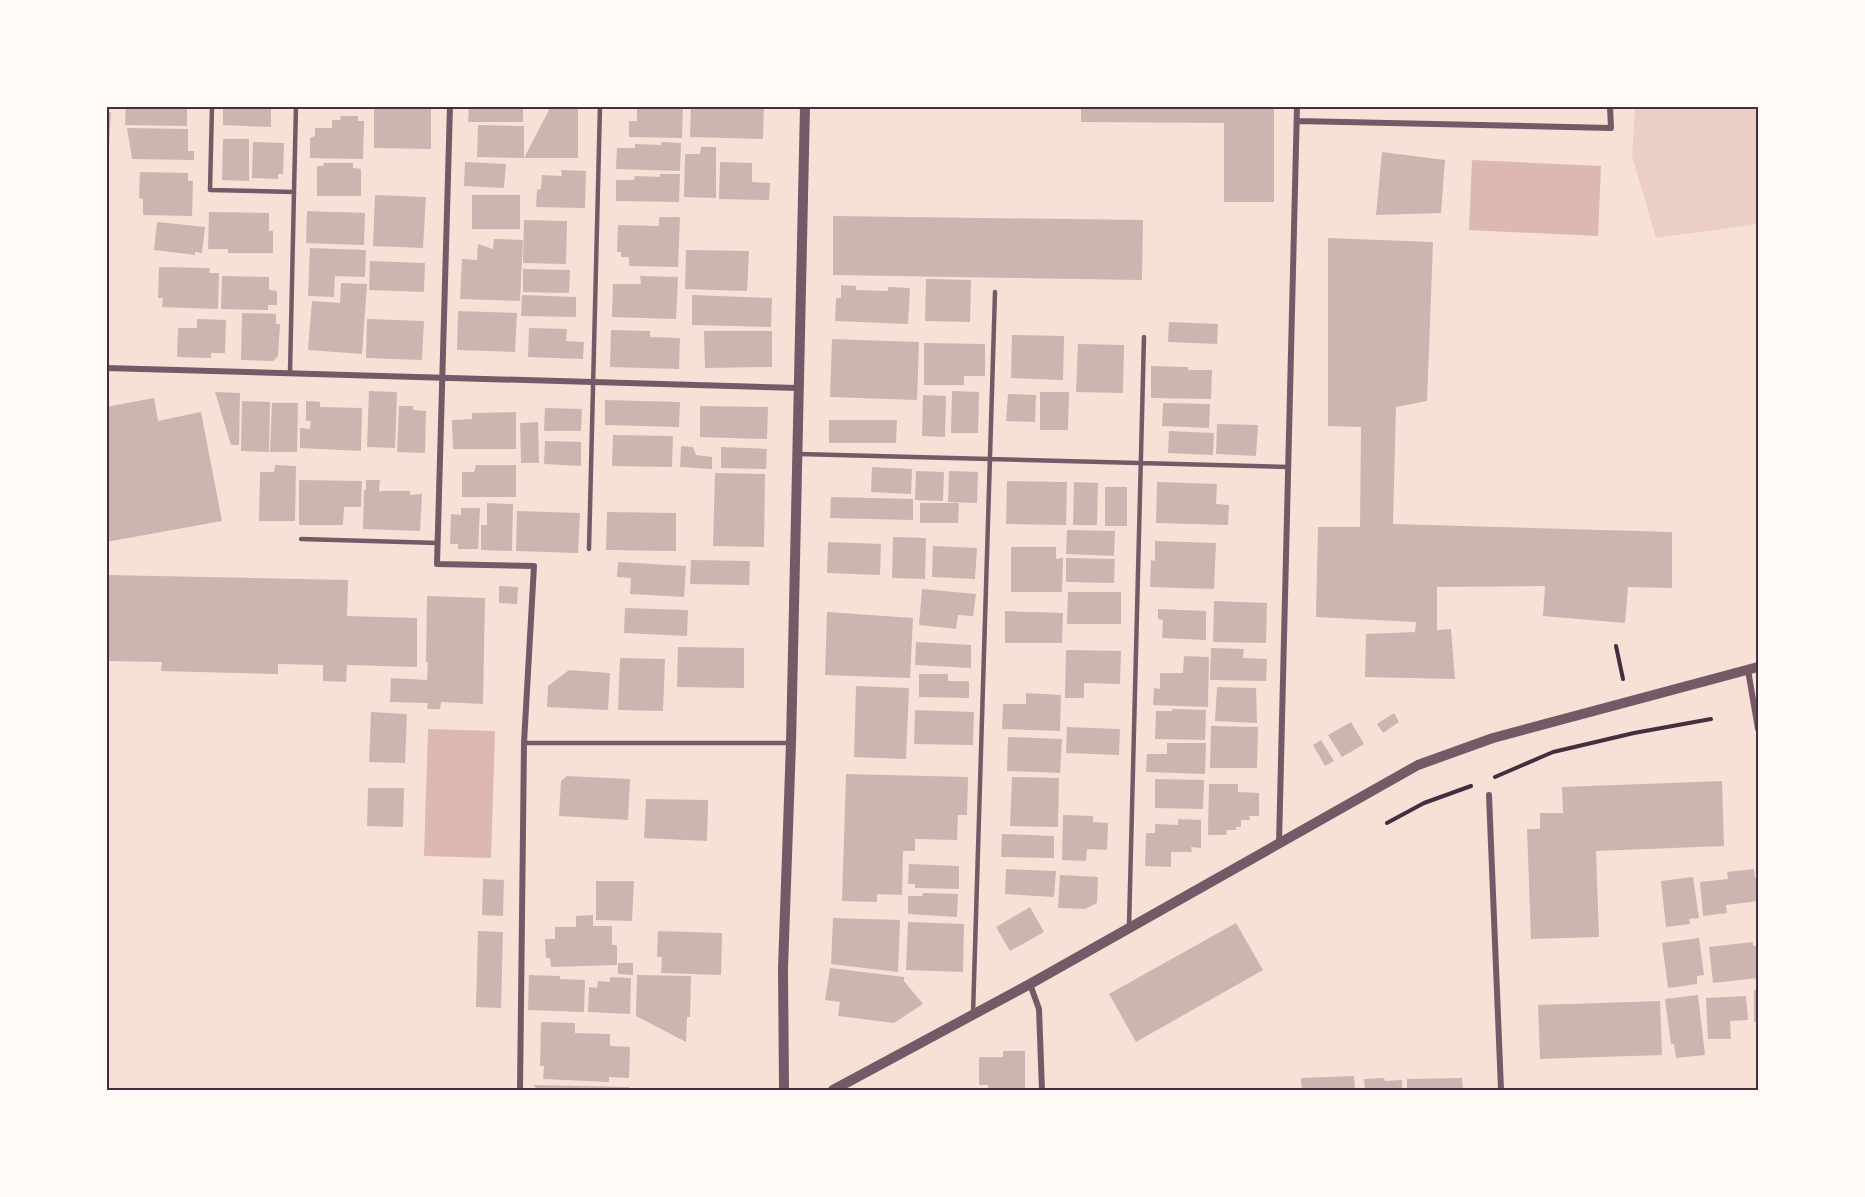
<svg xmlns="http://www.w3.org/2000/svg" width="1865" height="1197" font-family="'Fira Sans',sans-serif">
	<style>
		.green { fill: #ebcfc5 }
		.water { fill: #dcb8b0 }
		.building { fill: #ccb4b1 }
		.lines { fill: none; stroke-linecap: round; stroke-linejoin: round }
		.path { stroke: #4a2c40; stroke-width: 4 }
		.service { stroke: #755966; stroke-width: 4.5 }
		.minor { stroke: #755966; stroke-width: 6 }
		.tertiary { stroke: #755966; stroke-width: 10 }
		.neatline { fill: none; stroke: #4a2c40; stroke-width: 2 }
	</style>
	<rect width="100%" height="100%" fill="#f7e1d7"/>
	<!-- green -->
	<path class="green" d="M1635,107H1758V224L1656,238L1632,156Z"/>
	<!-- water -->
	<path class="water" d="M1472,160L1601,166L1598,236L1469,230Z
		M428,729L495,731L491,858L424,856Z"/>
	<!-- building -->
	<path class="building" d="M126,106H187V126L125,125Z
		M223,106H271V127L223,125Z
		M374,106H431V149L374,148Z
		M469,106H523V122H468Z
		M551,106H578V158H524Z
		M637,106H683L682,138L629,137V121H637Z
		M691,106H764L763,139L690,137Z
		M1081,106H1274V202H1224V123L1081,122Z
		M106,112H111L108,162H106Z
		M341,116H358V121H364L363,159L310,158V138L315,136V128H332V120H340Z
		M478,125L524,126V158L477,157Z
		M127,128L188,129V151H194V160L132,159Z
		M223,139H249V181L222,180Z
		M253,142L284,143L283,174H278V179L252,178Z
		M661,142L681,143L680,171L616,169L617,148H635V144L661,145Z
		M701,147H716V198L684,197L685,154H700Z
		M1382,152L1445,160L1441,213L1376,215Z
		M465,162L506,164L504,188L464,186Z
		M720,162L752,163V182L770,183L769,200L719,199Z
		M324,163H353V168L361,169V196H317V166H323Z
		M561,170L586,171L585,208L536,207L537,190L541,189L542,175L562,176Z
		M140,172L188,173V181H193L192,216L143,215V199L139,198Z
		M660,174H680L679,202L616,201V180H634L635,176L660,177Z
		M375,195L426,197L423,248L373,246Z
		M472,195H520V229H472Z
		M307,211L365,213L364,245L306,243Z
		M209,212L269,213V231H273V253H228V249H208Z
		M833,216L1143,220L1142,280L833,275Z
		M659,217H680L678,267L629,266V257H621V252H617L618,225L659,226Z
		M524,220L567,221L566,264L523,263Z
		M157,222L205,227L202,253L195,252V255L154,250Z
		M1328,238L1433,242L1427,401L1396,407L1393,524L1672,532V588L1628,587L1625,623L1543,616L1545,586L1437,587V630L1451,629L1455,679L1365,677L1366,634L1415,632L1416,622L1316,617L1318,527H1360L1361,427L1328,426Z
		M494,239L523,240L520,301L460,299L462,259L477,260L478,244L493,249Z
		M310,248L366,250L365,277L335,276L334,297L308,296Z
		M686,250L749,251L747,291L685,289Z
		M370,261L425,263L424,292L369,290Z
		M159,267L210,268L209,273H219L218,309L162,307L163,298H158Z
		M523,269L570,270L569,293L523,292Z
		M222,276L269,277V290L277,291V305H268V310L221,309Z
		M640,276L678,277L676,319L612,317L613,284H641Z
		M926,279L971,280L970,322L925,321Z
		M341,283L367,284L362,354L308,350L312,301L340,303Z
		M841,285L856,286V290L888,291V287L910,288L908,324L835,321L836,298H841Z
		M522,295L576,297V317L521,316Z
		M692,295L772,298L771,327L692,325Z
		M458,311L517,313L515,352L457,350Z
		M242,313L276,314V324H280L278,356L273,361L241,360Z
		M197,319L226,320L225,353H211V358L177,357L178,328H197Z
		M367,319L424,321L422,360L366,358Z
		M1169,322L1218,324L1217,344L1168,342Z
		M529,328L567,329L566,341L584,342L583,359L528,357Z
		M611,330L650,331V337L680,338L679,369L610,367Z
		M704,331H772V367L705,368Z
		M1012,335L1064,336L1063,380L1011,378Z
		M832,339L919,342L917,400L830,397Z
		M924,343L985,344V376H964V385H924Z
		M1078,344L1124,345L1123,393L1076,392Z
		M1151,366L1188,367V370H1212L1211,399L1151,398Z
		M369,391L397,392L395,448L367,447Z
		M952,391L979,392L978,433H951Z
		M215,392L240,393L239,445H231Z
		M1040,392H1069L1068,430H1040Z
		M1008,394L1036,395L1035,422L1006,421Z
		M923,395L946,396L945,437L922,436Z
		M154,398L158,421L201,412L222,521L106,542V407Z
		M605,400L680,402L679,427L605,425Z
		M242,401L270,402L269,452L241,451Z
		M306,401L320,402V407L362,408L361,451L300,448V428L310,429L311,421H306Z
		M272,403H298L297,452H270Z
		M1163,403L1210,404L1209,428L1162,426Z
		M399,406H413V410L426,411L425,453L397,452Z
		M700,406L768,407L767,439L700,437Z
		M545,408L582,409L581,431H544Z
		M516,412V449H453L452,420L472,419V413Z
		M829,420H897L896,443H829Z
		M538,422L539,463H521L520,423Z
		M1217,424L1258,425L1256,456L1216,454Z
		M1169,431L1214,433L1213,455L1168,453Z
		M613,435L673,436L672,467L612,466Z
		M545,441L581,442V466L544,464Z
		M681,446L693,447L696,455L712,457V469L680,467Z
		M721,447L767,449L766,469L721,468Z
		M275,465L296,466L295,521H259L260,472H274Z
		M476,465H516V497H462V472H474Z
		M872,467L912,469L911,494L871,492Z
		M916,471L944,472L943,501L915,500Z
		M949,471L978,472L977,503L948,502Z
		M715,473L765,474L764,547L713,546Z
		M299,480L362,481L361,507H344L343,525H299Z
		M366,480H380L379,491H410V495L422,494L420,531L363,529L364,490H366Z
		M1007,481L1067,482L1066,525L1006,524Z
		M1074,482L1098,483L1097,525H1073Z
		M1157,482L1217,484L1216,504L1229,505L1228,525L1156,523Z
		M1105,487H1127V526H1105Z
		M831,497L913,499V520L830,518Z
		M487,503L513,504L512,551L481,550V525H487Z
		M920,503H959L958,523H920Z
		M461,508H480L478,549H458V544H450L451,514L461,515Z
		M517,511L580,513L578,553L516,551Z
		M607,512L676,513V551L606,550Z
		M1067,530L1115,531L1114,556L1066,554Z
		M893,537L926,538L925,579L892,578Z
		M1155,541L1216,543L1214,589L1150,587L1151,560L1155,561Z
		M828,542L881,544L880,575L827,573Z
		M933,546L977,548L975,579L932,577Z
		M1011,547H1056V559L1063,558L1062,592H1011Z
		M1066,558L1115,559L1114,583L1066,582Z
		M691,560L750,561L749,585L690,584Z
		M618,562L686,566L684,597L630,594L631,578L617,577Z
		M106,575L348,580L347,616L417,618V667L347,665L346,682L323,681V665L278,664V674L161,671L162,662L106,661Z
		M499,586L518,587L517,604L499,603Z
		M922,589L976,594L973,616L958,615L956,629L919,625Z
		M1068,592H1121V624H1067Z
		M427,596L485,598L483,704L441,702L440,709H427L428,703L390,702L391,678L427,680L428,662H426Z
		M1214,601L1267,603L1266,643L1213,642Z
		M625,608L688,610L687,636L624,633Z
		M1158,609L1206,611V640L1162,638L1163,620L1158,619Z
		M1005,611L1063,613L1062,643H1005Z
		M827,612L913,618L910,678L825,675Z
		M916,642L971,645V668L915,665Z
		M678,647L744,648V688L677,687Z
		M1211,648L1244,649L1243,658L1267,659L1266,681L1210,680Z
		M1066,650L1121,651L1120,684L1084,683V698H1065Z
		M1184,656L1209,657L1208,707L1153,705L1154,688L1160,689V673H1183Z
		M620,658L665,659L663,711L618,710Z
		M569,670L610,673L608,710L547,707L548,686Z
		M919,674H948V681H969V698L919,697Z
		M856,686L909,688L906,759L854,757Z
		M1217,687L1256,688L1257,723L1215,721Z
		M1026,693L1061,695L1060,731L1002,729L1003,704H1026Z
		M1172,709L1206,710L1205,740L1155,739L1156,711H1172Z
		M915,710L974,712L973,745L914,744Z
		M371,712L407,714L405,763L369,762Z
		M1394,713L1399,722L1383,733L1377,724Z
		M1351,722L1364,744L1342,757L1328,735Z
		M1211,726L1258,727L1257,768H1210Z
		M1067,727L1120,729L1119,755L1066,753Z
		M1008,737L1062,739L1060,773L1007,771Z
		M1321,740L1334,761L1325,766L1313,745Z
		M1167,743H1206L1205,774L1146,772L1147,754H1167Z
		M846,774L968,777L967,815H958L957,840L915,839V851H903L902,895L877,894V902L842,901Z
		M567,776L630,779L628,820L559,816L561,781Z
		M1012,777L1059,778L1058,827L1010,826Z
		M1155,779L1204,780L1203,809L1155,808Z
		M1722,781L1724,846L1596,851L1599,937L1531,939L1527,829H1540V813H1563L1562,787Z
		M1209,784H1238V792L1259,793V816H1249L1250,820H1241V827H1236V830H1227L1226,835H1208Z
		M368,788H404L403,827L367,826Z
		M646,799L708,800L707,841L644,838Z
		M1063,815L1093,816V822L1108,823L1107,850L1087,849L1086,861L1062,860Z
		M1178,819L1201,820V848L1191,847L1192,852H1171V867L1145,866L1146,833H1155V824L1178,825Z
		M1002,834L1054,836V858L1001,857Z
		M909,864L959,866V889L915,888V884H908Z
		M1006,869L1056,871L1054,897L1005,894Z
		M1754,869L1755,878L1758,877V901L1726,905L1727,913L1703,916L1700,882L1728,879L1727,872Z
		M1060,875L1098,877L1097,903L1085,909L1058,908Z
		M1693,877L1699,918L1689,919L1690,924L1666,927L1661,881Z
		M483,879L504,880L503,916L482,915Z
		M596,881H634L632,921L596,920Z
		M923,893L958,894L957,917L908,914V896H922Z
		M1030,907L1044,932L1010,951L996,927Z
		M593,915V926H612V945H617V965L551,967L550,958H546L545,939H555V927H576V916Z
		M833,918L900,920L898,972L831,964Z
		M908,922L964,924L963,972L906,970Z
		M1236,923L1263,970L1136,1042L1109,994Z
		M478,931L503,932L501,1008L476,1007Z
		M658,931L722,933L721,975L661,973L662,957H657Z
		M1699,938L1704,975L1697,976V984L1668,988L1662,943Z
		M1753,942V946H1758V978L1713,983L1709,947Z
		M618,963H633V975L618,974Z
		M830,968L904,977V981L923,1004L894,1023L838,1016L840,1002L825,1000Z
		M529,975L560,976V979L585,980L584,1012L528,1010Z
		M637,975L691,976L690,1017H687L686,1042L636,1016Z
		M610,977L631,978L630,1014L588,1012L589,987L597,988L598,981L610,982Z
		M1754,990H1758V1022H1754Z
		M1698,995L1705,1055L1676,1058L1674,1044H1671L1665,999Z
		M1746,996L1748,1020L1730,1021L1731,1039H1708L1706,998Z
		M1660,1001L1662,1055L1540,1059L1538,1005Z
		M541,1022L575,1023V1033L610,1034V1046L630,1047L629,1078L609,1077V1082L543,1079L544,1066H540Z
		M1003,1051H1025V1090H988V1085H979V1057H1003Z
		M1354,1076L1355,1090H1302L1301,1078Z
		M1384,1078L1385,1081L1402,1080V1090H1365L1364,1079Z
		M1462,1078L1463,1090H1407V1079Z
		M534,1085L630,1087L627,1090H537Z"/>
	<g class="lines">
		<!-- path -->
		<path class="path" d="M1616,646L1623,679
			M1495,777L1553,752L1634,733L1711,719
			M1387,823L1424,803L1471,786"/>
		<!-- service -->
		<path class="service" d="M212,106L210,190L294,192L290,373
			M294,192L296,106
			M799,454L1288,467
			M301,539L438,543
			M589,549L600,106
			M524,743H791
			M1129,927L1144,337
			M973,1014L995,292"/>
		<!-- minor -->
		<path class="minor" d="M450,106L437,564L534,566L524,743L520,1090
			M1297,121L1611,128L1610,106
			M106,368L798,388
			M1748,670L1758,729
			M1489,795L1501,1090
			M1279,843L1297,106
			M1030,984L1039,1009L1042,1090"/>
		<!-- tertiary -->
		<path class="tertiary" d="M784,1090L783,968L791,743L805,106
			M833,1090L1030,984L1418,765L1493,738L1758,667"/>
	</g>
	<!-- border -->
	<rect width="1865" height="1197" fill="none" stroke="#fffaf5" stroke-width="216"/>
	<rect x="108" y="108" width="1649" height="981" class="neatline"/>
</svg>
